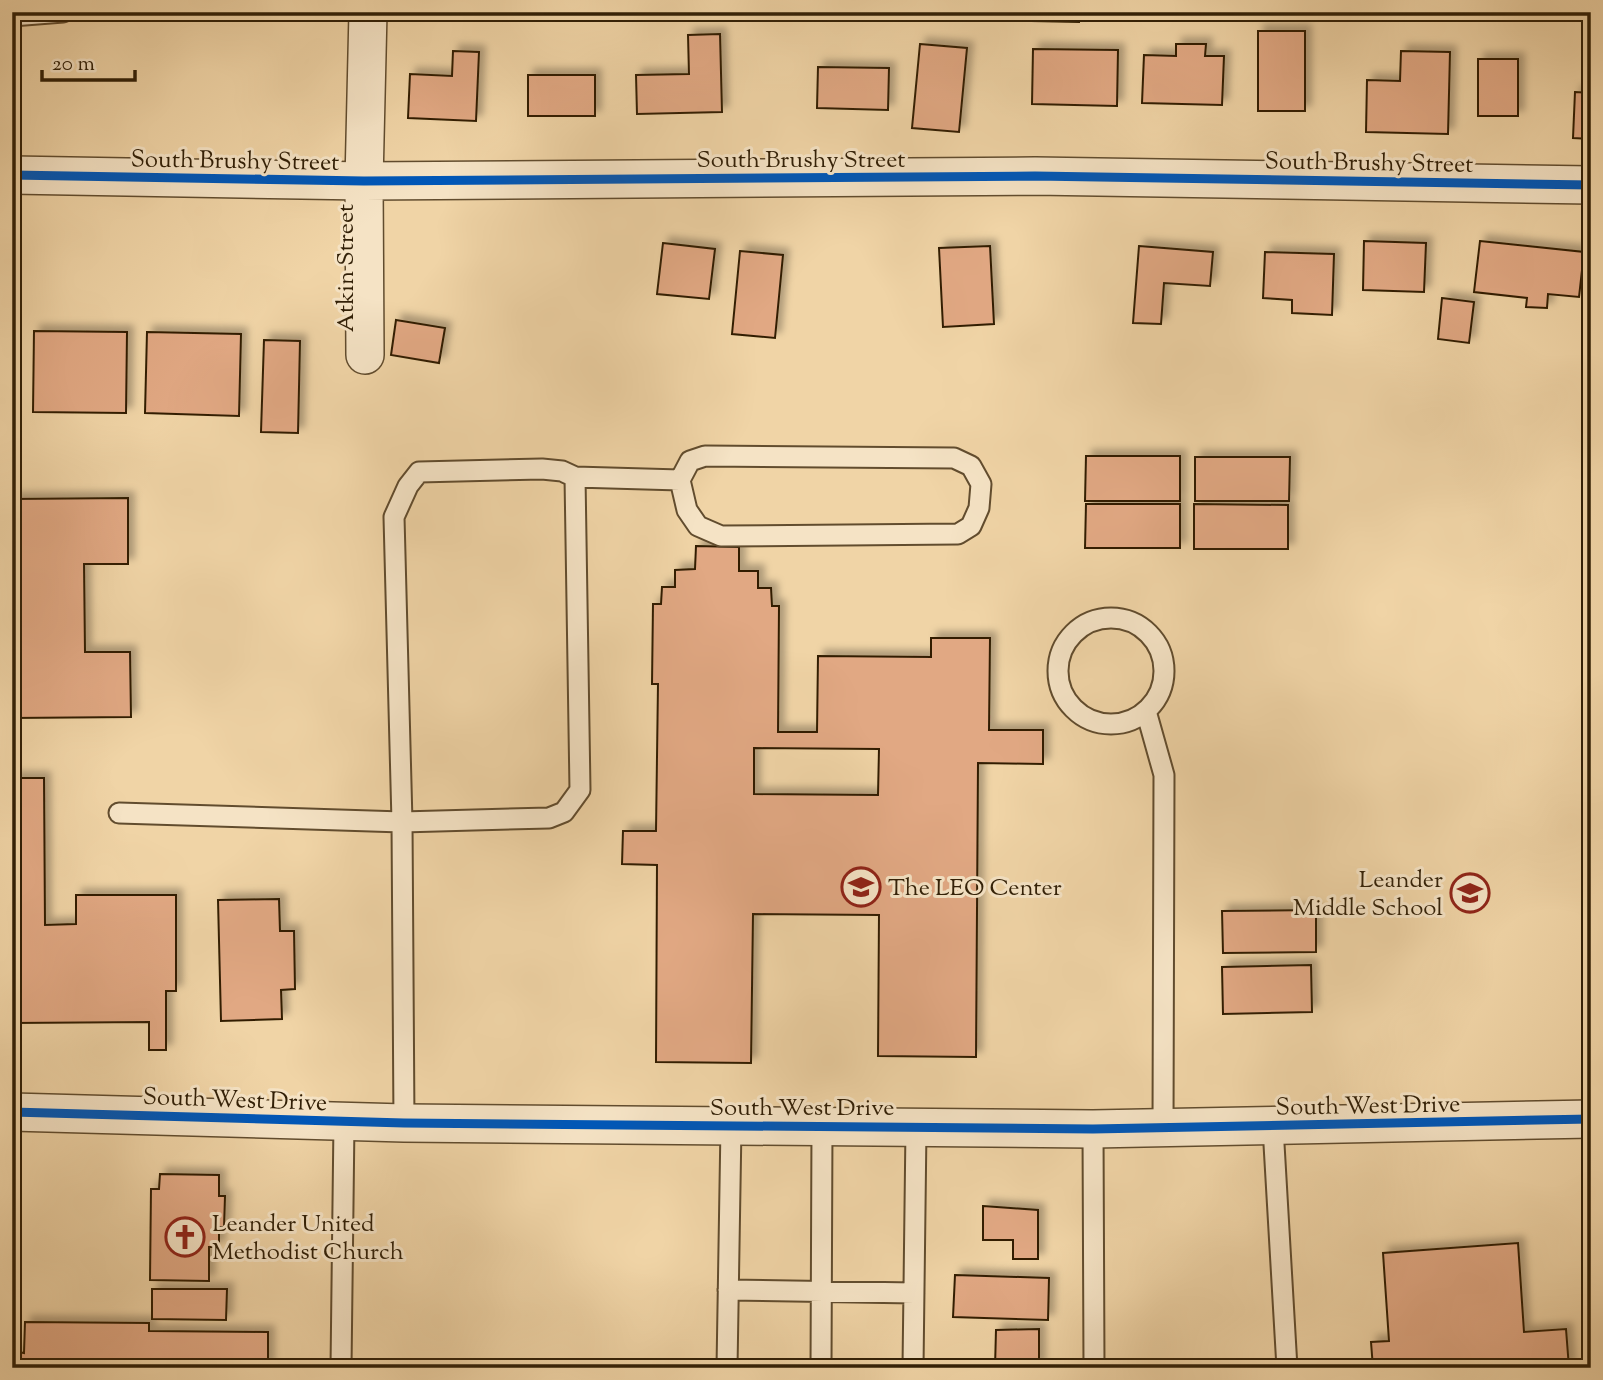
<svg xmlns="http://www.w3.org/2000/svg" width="1603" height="1380" font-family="'Sorts Mill Goudy',serif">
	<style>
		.building { fill: #e1a883; stroke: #311f06; stroke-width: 2; fill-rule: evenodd; filter: url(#shadow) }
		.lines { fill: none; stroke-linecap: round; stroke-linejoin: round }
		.service-casing { stroke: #614c2e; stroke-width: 23 }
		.minor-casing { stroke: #614c2e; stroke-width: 40 }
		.service { stroke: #f5e3c5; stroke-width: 19 }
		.minor { stroke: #f5e3c5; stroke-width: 37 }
		.cycleway-casing { stroke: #f5e3c5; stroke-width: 13 }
		.cycleway { stroke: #0057b8; stroke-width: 9 }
		.labels { text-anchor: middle; stroke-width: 6; stroke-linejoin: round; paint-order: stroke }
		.street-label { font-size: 24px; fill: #311f06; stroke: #f5e3c5 }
		.poi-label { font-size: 24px; fill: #311f06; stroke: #f5e3c5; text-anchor: start }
	</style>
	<defs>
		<filter id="shadow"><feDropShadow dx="6" dy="-6" stdDeviation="3.5" flood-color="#0004"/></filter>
	</defs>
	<rect width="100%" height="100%" fill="#f0d4a6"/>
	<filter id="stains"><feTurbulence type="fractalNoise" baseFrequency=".00286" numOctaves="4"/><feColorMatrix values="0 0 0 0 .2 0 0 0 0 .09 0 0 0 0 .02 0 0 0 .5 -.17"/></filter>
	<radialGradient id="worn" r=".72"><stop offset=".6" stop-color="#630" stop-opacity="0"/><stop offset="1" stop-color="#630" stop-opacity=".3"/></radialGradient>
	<!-- building -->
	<path class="building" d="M962,12H1000V15L962,16Z
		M1032,12H1079V22L1032,21Z
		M1258,31H1305V111H1258Z
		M720,34L722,112L637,114L636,75L689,74L688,35Z
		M920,44L967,48L959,132L912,128Z
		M1176,44H1206L1205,56H1224L1222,105L1142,103L1144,55L1176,56Z
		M1033,49L1118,50L1117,106L1032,104Z
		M453,51L479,52L476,121L408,118L410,74L452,76Z
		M1401,51L1450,52L1448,134L1366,132L1367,80L1400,81Z
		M1478,59H1518V116H1478Z
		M818,67L889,68L888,110L817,108Z
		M528,75H595V116H528Z
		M1575,92L1591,93V139L1573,138Z
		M1364,241L1426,243L1424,292L1363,290Z
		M1480,241L1584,252L1579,297L1548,294L1547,308L1526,307L1527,298L1474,292Z
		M663,243L715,249L709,299L657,294Z
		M990,246L994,324L943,327L939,248Z
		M1139,246L1213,252L1210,286L1164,283L1161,324L1133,323Z
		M740,251L783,255L775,338L732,334Z
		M1265,252L1334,254L1332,315L1292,313V300L1263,298Z
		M1442,298L1474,302L1469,343L1438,339Z
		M1587,305H1591V349H1586Z
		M396,320L445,328L439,363L391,355Z
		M34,331L127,332L126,413L33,412Z
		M147,332L241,334L239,416L145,413Z
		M264,340L300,341L298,433L261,432Z
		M1086,456H1180V501H1085Z
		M1195,457H1290L1289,501H1195Z
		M128,498V564H84L85,652H130L131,717L12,718V499Z
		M1086,504H1180V548H1085Z
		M1194,504L1288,505V549H1194Z
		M696,546L739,547V571H758V588H771L772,606H779L778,732H817L818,656L931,657V638H990L989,730H1043V764L978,763L976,1057L878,1056L879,915L753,914L751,1063L656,1062L657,865L622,864L623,831H656L658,684H652L653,604H661L662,587H675V570L695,569ZM754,748L879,749L878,795L754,794Z
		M12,778H44L45,925L76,924V895H176V991H166V1050H149V1022L12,1023Z
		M279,899L280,931H294L295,989L281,990L282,1019L221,1021L218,900Z
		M1316,910V952L1223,953L1222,911Z
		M1311,965L1312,1012L1223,1014L1222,967Z
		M160,1174L219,1175V1196H225L224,1227H219V1247H209V1281L150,1280L151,1189H159Z
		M983,1206L1038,1210V1259H1013V1240H983Z
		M1518,1243L1524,1332L1566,1329L1569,1368H1373L1371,1342L1389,1341L1383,1253Z
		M955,1275L1049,1278L1048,1320L953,1317Z
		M152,1289H227L226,1320L152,1319Z
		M25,1322L149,1323V1331L268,1332V1368H18V1352L24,1353Z
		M1039,1329V1368H995L996,1330Z"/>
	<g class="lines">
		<!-- service casing -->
		<g class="service-casing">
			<path id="service" d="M12,16L63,12
				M705,456L954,458L971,466L981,484L979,508L971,526L958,534L721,536L698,526L687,510L680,480L690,461Z
				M575,477L680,480
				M1058 671a53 53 0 1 1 106 0a53 53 0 1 1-106 0Z
				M1146,711L1164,775L1163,1127
				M119,813L402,822L549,818L564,812L580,790L575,477L562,471L542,469L419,472L408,486L394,517L402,822L404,1123
				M1273,1127L1287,1368
				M1093,1129L1094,1368
				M728,1290L914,1293
				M341,1368L344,1122
				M727,1368L731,1126
				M821,1368L822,1127
				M913,1368L916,1128"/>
		</g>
		<!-- minor casing -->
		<g class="minor-casing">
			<path id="minor" d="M12,175L364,181L1035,176L1591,185
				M365,355L364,181L368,12
				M12,1112L404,1123L1093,1129L1591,1119"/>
		</g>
		<!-- service -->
		<use href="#service" class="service"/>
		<!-- minor -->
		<use href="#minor" class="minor"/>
		<!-- cycleway casing -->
		<g class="cycleway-casing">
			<path id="cycleway" d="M12,175L364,181L1035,176L1591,185
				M12,1112L404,1123L1093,1129L1591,1119"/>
		</g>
		<!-- cycleway -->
		<use href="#cycleway" class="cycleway"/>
	</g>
	<!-- icons -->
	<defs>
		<g id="school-ring" transform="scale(2.0125)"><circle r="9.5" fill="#f5e3c5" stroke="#8f2418" stroke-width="1.5"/><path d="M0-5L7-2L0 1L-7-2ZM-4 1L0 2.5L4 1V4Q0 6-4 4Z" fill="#8f2418"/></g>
		<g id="church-ring" transform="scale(2.0125)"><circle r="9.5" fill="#f5e3c5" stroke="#8f2418" stroke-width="1.5"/><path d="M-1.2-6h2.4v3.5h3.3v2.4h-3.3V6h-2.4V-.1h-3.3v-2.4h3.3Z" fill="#8f2418"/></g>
	</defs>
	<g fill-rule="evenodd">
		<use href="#school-ring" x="861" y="887"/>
		<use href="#school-ring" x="1470" y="893"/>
		<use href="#church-ring" x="185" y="1237"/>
	</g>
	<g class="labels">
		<!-- street labels -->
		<g class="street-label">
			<text x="801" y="167">South Brushy Street</text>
			<text transform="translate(235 160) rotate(1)" y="8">South Brushy Street</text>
			<text transform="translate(1369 162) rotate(1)" y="8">South Brushy Street</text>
			<text transform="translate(345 268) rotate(-90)" y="8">Atkin Street</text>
			<text transform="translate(235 1099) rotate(2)" y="8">South West Drive</text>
			<text transform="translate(1368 1105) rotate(-1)" y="8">South West Drive</text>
			<text x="802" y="1115">South West Drive</text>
		</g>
		<!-- poi labels -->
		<g class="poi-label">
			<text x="1443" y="887" text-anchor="end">Leander<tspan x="1443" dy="28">Middle School</tspan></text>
			<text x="888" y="895">The LEO Center</text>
			<text x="212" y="1231">Leander United<tspan x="212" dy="28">Methodist Church</tspan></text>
		</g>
	</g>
	<!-- margin -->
	<rect width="1603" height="1380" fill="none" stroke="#f0d4a6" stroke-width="42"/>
	<rect x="14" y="14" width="1575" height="1352" fill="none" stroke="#311f06" stroke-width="3.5"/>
	<rect x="21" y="21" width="1561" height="1338" fill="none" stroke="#311f06" stroke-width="2"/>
	<!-- scale -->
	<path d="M42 70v10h93v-10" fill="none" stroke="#311f06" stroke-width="3.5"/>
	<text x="52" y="70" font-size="21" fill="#311f06" stroke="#f5e3c5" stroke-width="5" paint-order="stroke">20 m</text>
	<rect width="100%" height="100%" filter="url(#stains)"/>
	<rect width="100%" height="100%" fill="url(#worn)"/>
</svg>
